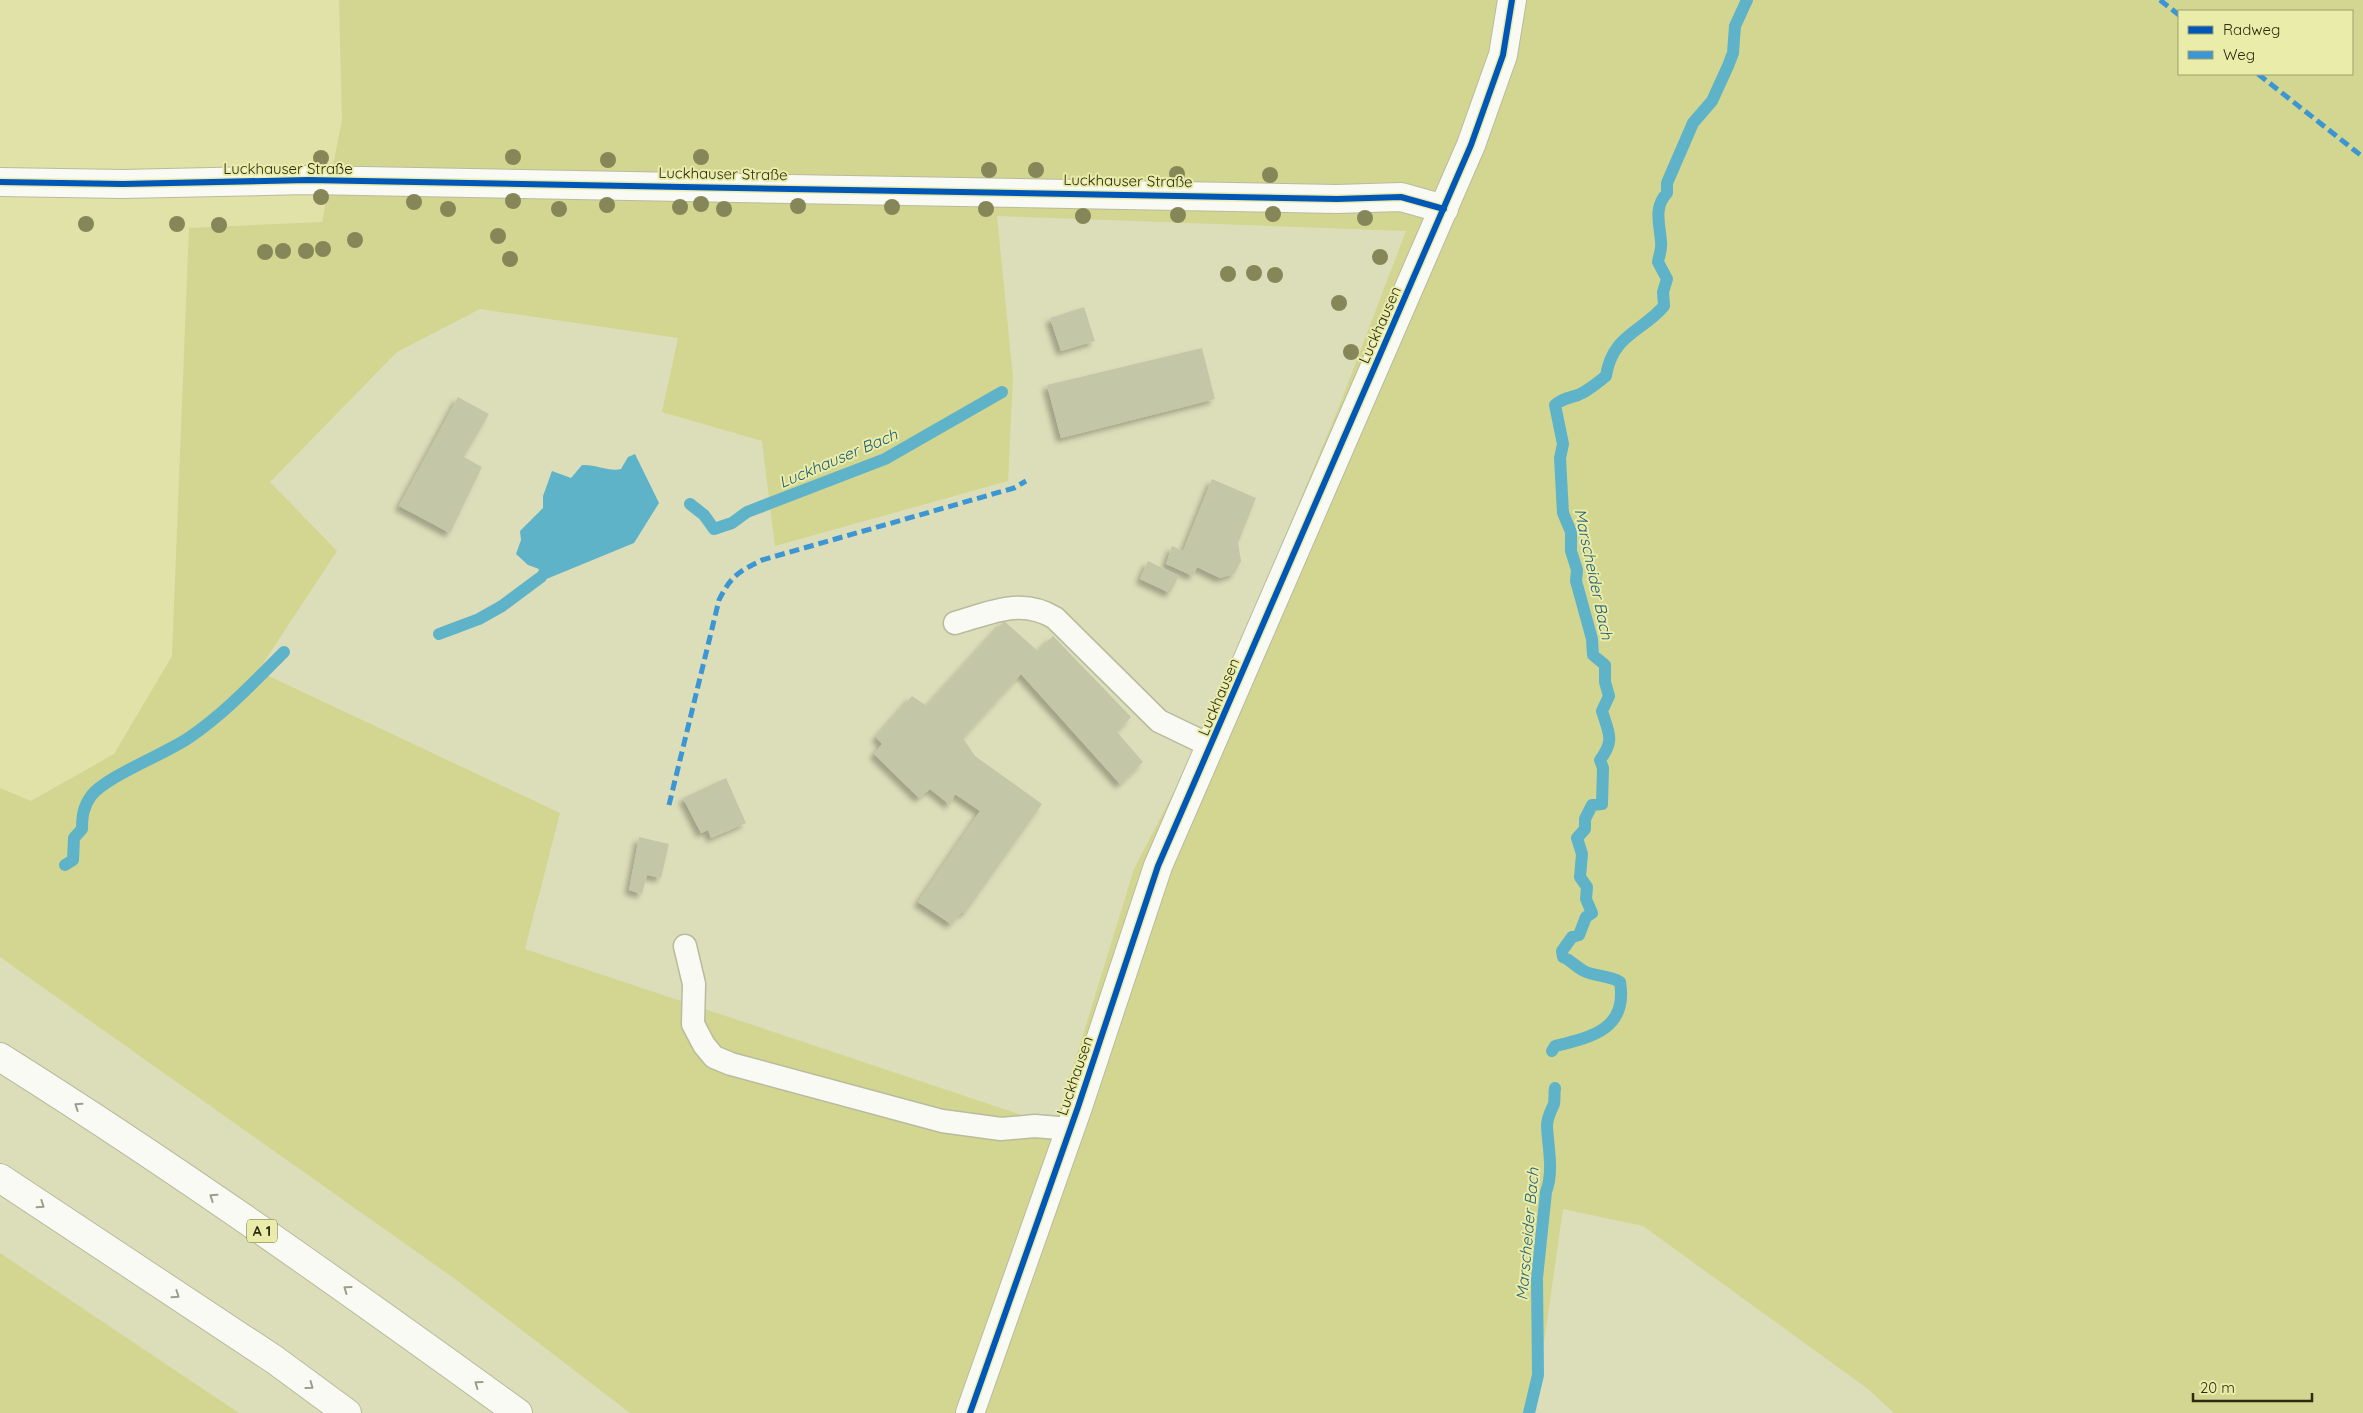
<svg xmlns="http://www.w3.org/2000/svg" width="2363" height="1413" font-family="Quicksand,sans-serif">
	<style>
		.built { fill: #e0e2a8 }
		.green { fill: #d3d690; fill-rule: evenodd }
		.water { fill: #5fb3c9 }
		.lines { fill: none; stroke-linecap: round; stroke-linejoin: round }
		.stream { stroke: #5fb3c9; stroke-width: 12 }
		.building { fill: #c4c6a8; filter: url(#shadow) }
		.lane-casing { stroke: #b9bb9d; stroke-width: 25 }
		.street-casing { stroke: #b9bb9d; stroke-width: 30 }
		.highway-casing { stroke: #b9bb9d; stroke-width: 30 }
		.lane { stroke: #fafaf4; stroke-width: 22 }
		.street { stroke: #fafaf4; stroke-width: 28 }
		.highway { stroke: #fafaf4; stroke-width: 28 }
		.quiet { stroke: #3c96d3; stroke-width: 5; stroke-dasharray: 10 5; stroke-linecap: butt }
		.cycleway-casing { stroke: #eaedaa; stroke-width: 9 }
		.cycleway { stroke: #0057b8; stroke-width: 6 }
		.tree { fill: #868758 }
		.oneway { stroke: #9d9d8e }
		.labels { text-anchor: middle; stroke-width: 4; stroke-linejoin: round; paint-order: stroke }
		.shield { fill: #eaedaa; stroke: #64663f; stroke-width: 1 }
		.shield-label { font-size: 14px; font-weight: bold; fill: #2b2c11 }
		.street-label { font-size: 15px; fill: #2b2c11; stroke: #eaedaa }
		.water-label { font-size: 16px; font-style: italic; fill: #235e77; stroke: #eaedaa }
	</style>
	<defs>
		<filter id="shadow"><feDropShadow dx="-4.5" dy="4.5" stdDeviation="2.5" flood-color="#0004"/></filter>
	</defs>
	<rect width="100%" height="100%" fill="#dcdeb9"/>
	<!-- built -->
	<path class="built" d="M0,0H339L342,120L322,222L189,228L172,656L115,754L30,801L0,788Z"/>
	<!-- green -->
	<path class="green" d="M339,0H2363V1413H1894L1868,1389L1643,1226L1563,1209L1534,1413H630L455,1279L0,957V788L31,801L114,754L172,656L189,228L322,222L342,120ZM2179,11H2352V74H2179ZM997,216L1406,231L1338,409L1200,741L1134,869L1055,1126L525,949L560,813L258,671L337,551L270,482L397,352L480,309L678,338L662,412L762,441L775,546L1008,481L1013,378Z
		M0,1253L239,1413H0Z"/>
	<!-- water -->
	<path class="water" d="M635,454L659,503L634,543L544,580L537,575L539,569L528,565L516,554L521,540L520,531L543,508V496L552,471L571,478L582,465C596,464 609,472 621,469L628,457Z"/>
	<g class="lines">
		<!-- stream -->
		<path class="stream" d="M690,504L704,515L714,529L732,523L747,512L885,459L1002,392
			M439,634L479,619L502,606L541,577
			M65,865L73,860L74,838L82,829C82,817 83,807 91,796C106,776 166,754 190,737C225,713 254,682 284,652
			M1552,1051L1555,1046C1592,1037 1628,1029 1620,982C1609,975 1596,977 1584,971C1576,967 1572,961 1563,957L1562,951L1572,937L1579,935L1586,917L1592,913L1586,899L1587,887L1580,877L1582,854L1577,838L1585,829V819L1592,805L1602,804L1603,768L1600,760C1615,740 1609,734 1602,711L1609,696L1605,682V665L1593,655L1592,639L1576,581L1577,570L1571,551V532L1563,513L1560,458L1563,444L1555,405C1563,398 1569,398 1578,395C1588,391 1597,383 1606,376C1612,335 1642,332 1664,306L1663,292L1667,279L1658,262C1659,256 1662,249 1661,242C1660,224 1653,208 1667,193V183L1693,123L1712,101L1728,66L1733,53L1735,26L1747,0
			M1529,1413L1538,1375L1537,1278L1546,1192C1554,1171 1548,1148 1547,1126C1547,1117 1551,1111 1554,1104C1555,1099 1554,1093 1555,1088"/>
	</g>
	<!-- building -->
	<path class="building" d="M1084,307L1095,341L1061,351L1050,318Z
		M1202,348L1215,399L1061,438L1047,385Z
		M458,397L489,414L464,457L482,467L450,533L399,506Z
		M1212,479L1256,498L1238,543L1241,561L1234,574L1220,578L1197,567L1193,576L1166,564L1172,546L1183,551Z
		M1148,561L1179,576L1170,593L1140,579Z
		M1004,621L1038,651L1053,636L1131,717L1117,732L1143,762L1120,784L1021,674L963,738L975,756L1042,804L965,913L962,912L951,924L918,902L980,811L955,794L950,805L930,789L919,798L874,754L882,744L876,737L912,696L927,706Z
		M726,778L746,823L711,838L708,830L701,833L683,798Z
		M639,837L669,844L661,878L647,875L642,894L629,890Z"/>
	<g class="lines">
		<!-- lane casing -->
		<g class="lane-casing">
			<path id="lane" d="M955,623C990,613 1021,597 1055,618L1159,721L1211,746
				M685,946L694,984L693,1024L704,1045L714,1057L731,1064L942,1121L1001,1129L1035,1126L1070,1129"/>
		</g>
		<!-- street casing -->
		<g class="street-casing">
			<path id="street" d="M0,182L123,184L308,180L1337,199L1401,197L1444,209
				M970,1413L1078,1107L1158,866L1471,145L1503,55L1512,0"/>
		</g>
		<!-- highway casing -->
		<g class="highway-casing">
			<path id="highway" d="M0,1057C177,1168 348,1290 518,1413
				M0,1178L275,1360L347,1413"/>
		</g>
		<!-- lane -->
		<use href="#lane" class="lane"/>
		<!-- street -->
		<use href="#street" class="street"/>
		<!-- highway -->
		<use href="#highway" class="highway"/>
		<!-- quiet -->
		<path class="quiet" d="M2160,0L2179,15
			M2258,74L2363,157
			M669,805L719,600C731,576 738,572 762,560L1014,488L1026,481"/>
		<!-- cycleway casing -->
		<g class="cycleway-casing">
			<path id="cycleway" d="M0,182L123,184L308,180L1337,199L1401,197L1444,209
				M970,1413L1078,1107L1158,866L1471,145L1503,55L1512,0"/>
		</g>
		<!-- cycleway -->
		<use href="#cycleway" class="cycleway"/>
	</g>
	<!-- trees -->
	<g class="tree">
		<circle cx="513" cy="157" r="8"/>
		<circle cx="701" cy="157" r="8"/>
		<circle cx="321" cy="158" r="8"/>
		<circle cx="608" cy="160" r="8"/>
		<circle cx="989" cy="170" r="8"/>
		<circle cx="1036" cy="170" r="8"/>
		<circle cx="1177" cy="174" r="8"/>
		<circle cx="1270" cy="175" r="8"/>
		<circle cx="321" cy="197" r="8"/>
		<circle cx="513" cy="201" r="8"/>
		<circle cx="414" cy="202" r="8"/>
		<circle cx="701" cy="204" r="8"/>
		<circle cx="607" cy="205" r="8"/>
		<circle cx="798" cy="206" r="8"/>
		<circle cx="680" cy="207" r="8"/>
		<circle cx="892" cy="207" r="8"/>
		<circle cx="448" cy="209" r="8"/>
		<circle cx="559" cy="209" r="8"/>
		<circle cx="724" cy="209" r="8"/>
		<circle cx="986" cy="209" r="8"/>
		<circle cx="1273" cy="214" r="8"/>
		<circle cx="1178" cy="215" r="8"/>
		<circle cx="1083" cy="216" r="8"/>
		<circle cx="1365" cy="218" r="8"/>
		<circle cx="86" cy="224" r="8"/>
		<circle cx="177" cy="224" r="8"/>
		<circle cx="219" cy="225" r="8"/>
		<circle cx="498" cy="236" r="8"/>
		<circle cx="355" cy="240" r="8"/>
		<circle cx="323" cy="249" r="8"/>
		<circle cx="283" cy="251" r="8"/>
		<circle cx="306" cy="251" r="8"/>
		<circle cx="265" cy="252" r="8"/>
		<circle cx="1380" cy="257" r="8"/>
		<circle cx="510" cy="259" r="8"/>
		<circle cx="1254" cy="273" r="8"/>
		<circle cx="1228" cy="274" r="8"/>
		<circle cx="1275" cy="275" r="8"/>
		<circle cx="1339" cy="303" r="8"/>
		<circle cx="1351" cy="352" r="8"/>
	</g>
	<!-- one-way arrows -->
	<defs><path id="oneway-chevron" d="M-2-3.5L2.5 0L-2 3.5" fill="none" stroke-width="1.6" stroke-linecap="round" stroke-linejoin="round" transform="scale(1.25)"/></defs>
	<g class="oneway">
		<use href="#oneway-chevron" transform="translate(78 1106) rotate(-146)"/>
		<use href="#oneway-chevron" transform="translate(213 1197) rotate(-146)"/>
		<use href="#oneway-chevron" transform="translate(41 1205) rotate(34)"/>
		<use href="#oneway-chevron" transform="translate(347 1289) rotate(-144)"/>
		<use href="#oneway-chevron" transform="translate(176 1295) rotate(34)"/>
		<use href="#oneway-chevron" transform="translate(478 1384) rotate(-144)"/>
		<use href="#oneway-chevron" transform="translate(310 1386) rotate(36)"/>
	</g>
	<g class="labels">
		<!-- shield labels -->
		<rect class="shield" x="247" y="1219.5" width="30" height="23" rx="4"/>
		<g class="shield-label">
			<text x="262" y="1236">A 1</text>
		</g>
		<!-- street labels -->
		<g class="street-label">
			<text x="288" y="174">Luckhauser Straße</text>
			<text transform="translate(723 174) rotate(1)" y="5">Luckhauser Straße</text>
			<text transform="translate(1128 181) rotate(1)" y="5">Luckhauser Straße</text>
			<text transform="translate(1380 325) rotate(-66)" y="5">Luckhausen</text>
			<text transform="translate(1219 697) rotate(-67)" y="5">Luckhausen</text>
			<text transform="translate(1075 1076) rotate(-71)" y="5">Luckhausen</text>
		</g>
		<!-- water labels -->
		<g class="water-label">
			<text transform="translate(838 458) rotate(-23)" y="6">Luckhauser Bach</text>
			<text transform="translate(1594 574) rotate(78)" y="6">Marscheider Bach</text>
			<text transform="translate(1527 1234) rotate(-85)" y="6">Marscheider Bach</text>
		</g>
	</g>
	<!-- legend -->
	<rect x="2178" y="10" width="175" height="65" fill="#eaedaa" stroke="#9ea06d"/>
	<rect x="2188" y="26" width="25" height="8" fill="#0057b8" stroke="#9ea06d"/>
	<text x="2223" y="35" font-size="15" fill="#2b2c11">Radweg</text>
	<rect x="2188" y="51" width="25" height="8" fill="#3c96d3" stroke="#9ea06d"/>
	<text x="2223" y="60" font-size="15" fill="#2b2c11">Weg</text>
	<!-- scale -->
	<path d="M2193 1393v8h119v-8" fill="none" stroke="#2b2c11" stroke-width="2.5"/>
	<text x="2200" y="1393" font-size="15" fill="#2b2c11" stroke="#eaedaa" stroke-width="4" paint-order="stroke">20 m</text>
</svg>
